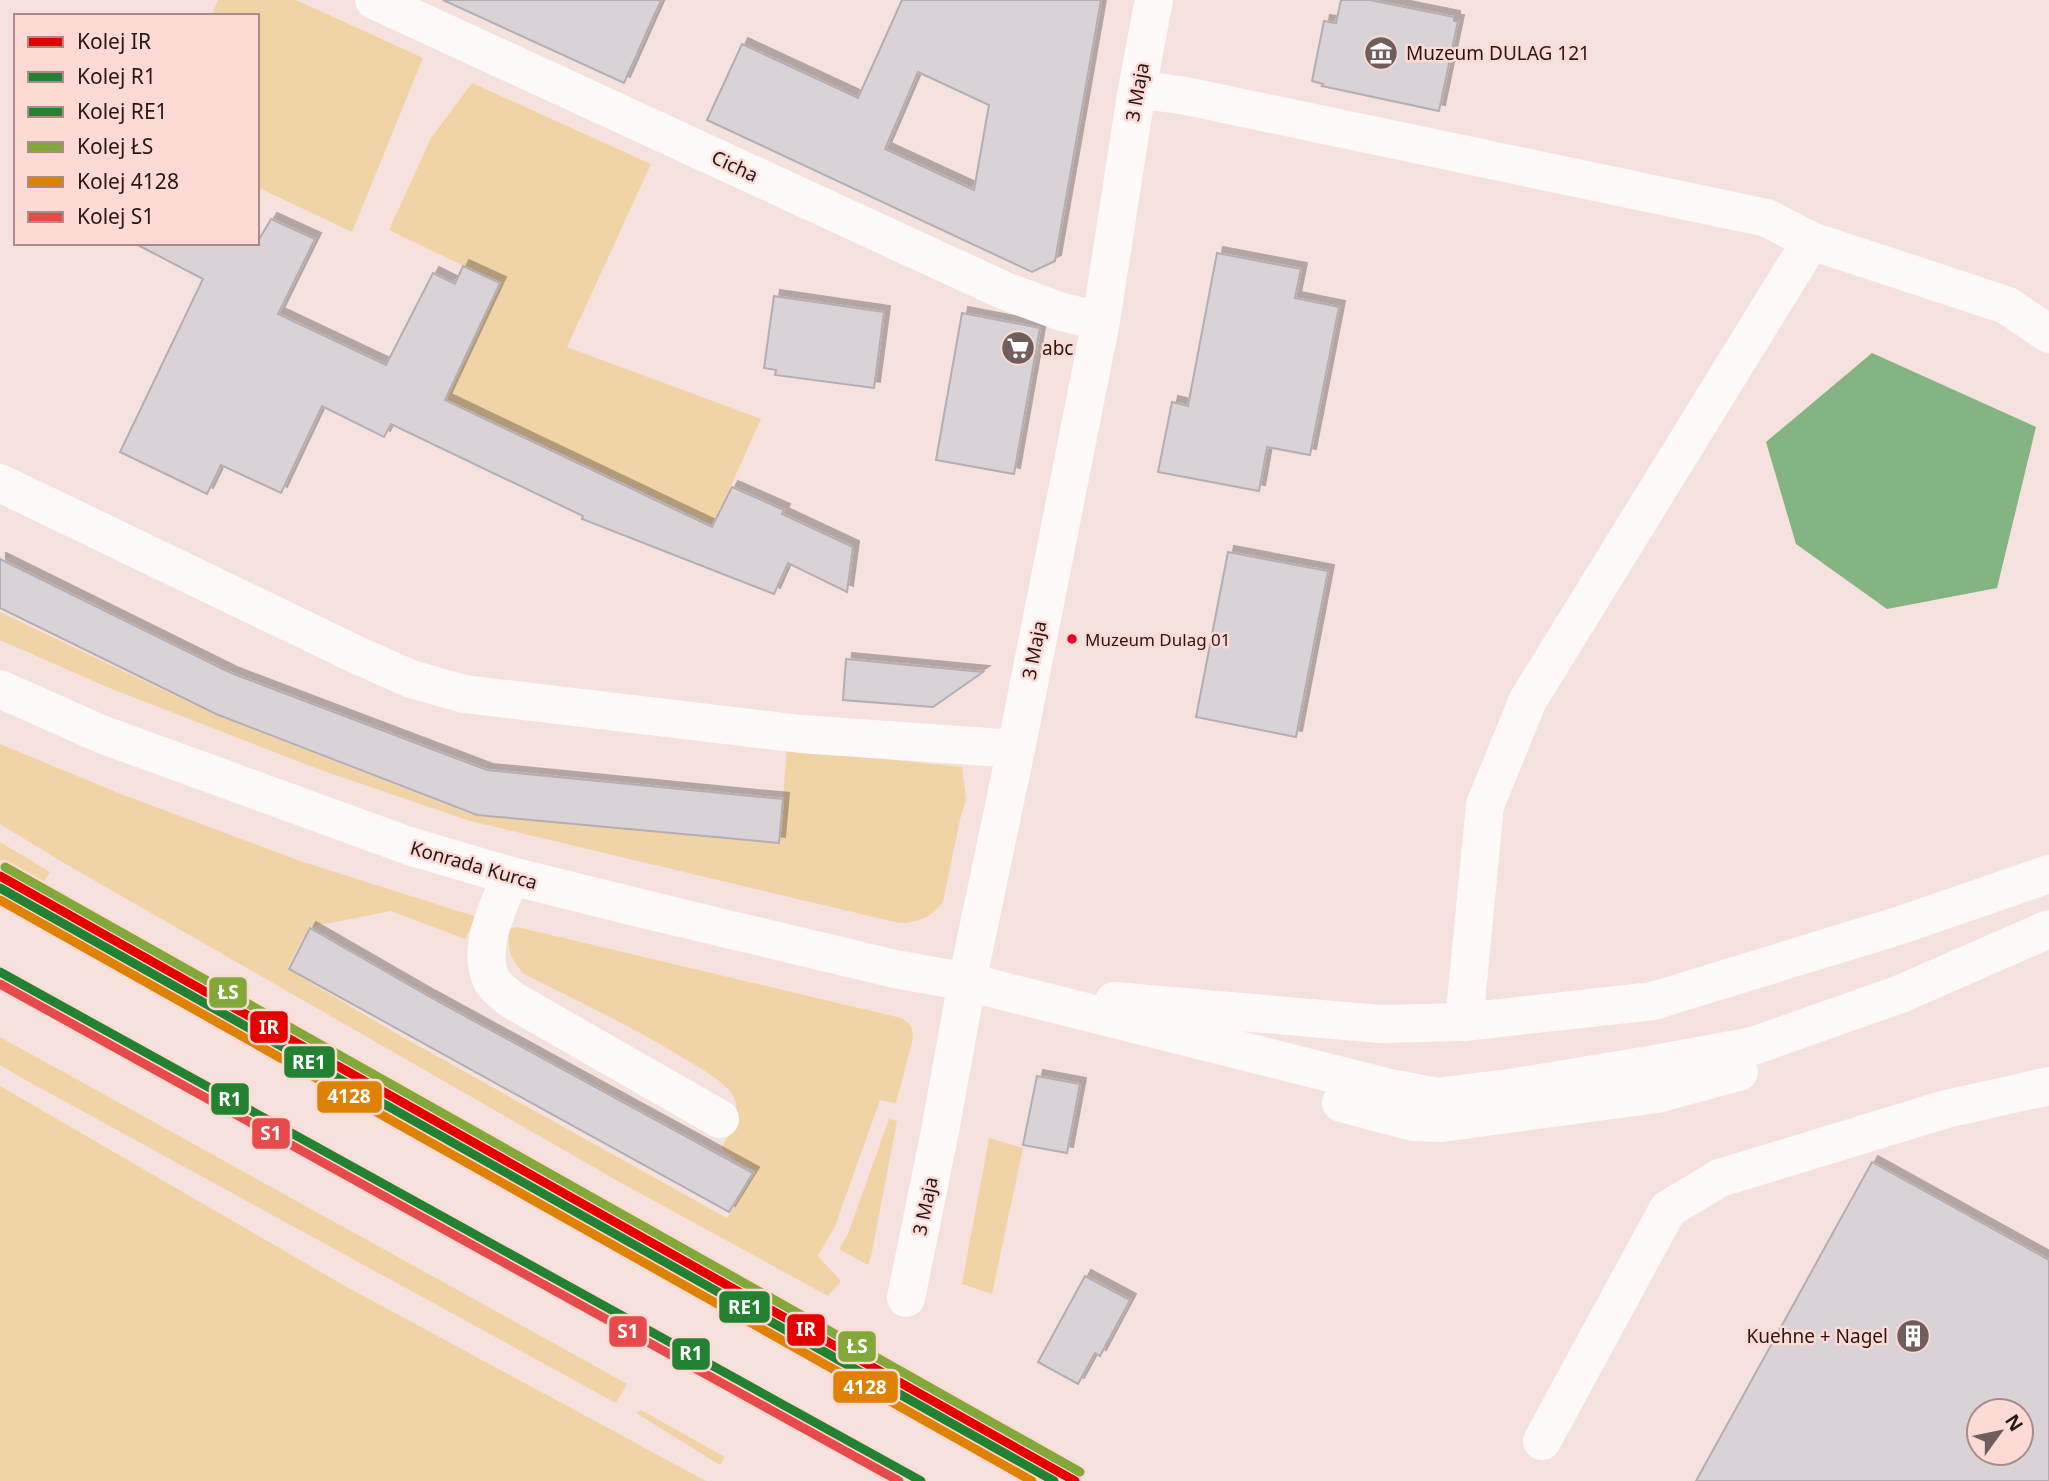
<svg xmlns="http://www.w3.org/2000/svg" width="2049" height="1481" font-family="'Noto Sans',sans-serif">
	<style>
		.green { fill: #f1d4a6 }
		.water { fill: #83b481 }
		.building { fill: #d9d3d8; stroke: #b4aeb3; stroke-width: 2; fill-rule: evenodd; filter: url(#shadow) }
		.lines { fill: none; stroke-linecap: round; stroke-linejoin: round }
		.minor { stroke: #fefafa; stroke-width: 38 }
		.rail-1-casing { stroke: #fedad5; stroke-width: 14 }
		.rail-2-casing { stroke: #fedad5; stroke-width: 14 }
		.rail-3-casing { stroke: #fedad5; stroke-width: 14 }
		.rail-4-casing { stroke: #fedad5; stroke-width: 14 }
		.rail-5-casing { stroke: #fedad5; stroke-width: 14 }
		.rail-6-casing { stroke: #fedad5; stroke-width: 14 }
		.rail-1 { stroke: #e50000; stroke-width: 9 }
		.rail-2 { stroke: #238132; stroke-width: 9 }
		.rail-3 { stroke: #238132; stroke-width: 9 }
		.rail-4 { stroke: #81a838; stroke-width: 9 }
		.rail-5 { stroke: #df8203; stroke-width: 9 }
		.rail-6 { stroke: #e74a4a; stroke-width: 9 }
		.bus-dot { fill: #e4002b; stroke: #fedad5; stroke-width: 2.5 }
		.labels { text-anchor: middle; stroke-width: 5; stroke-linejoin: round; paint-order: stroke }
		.bus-label { font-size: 17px; fill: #271716; stroke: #fedad5; text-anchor: start }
		.poi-label { font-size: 19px; fill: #271716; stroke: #fedad5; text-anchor: start }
		.street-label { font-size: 19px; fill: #271716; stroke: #fedad5 }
		.line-badge { stroke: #fedad5; stroke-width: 2.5 }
		.badge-label { font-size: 19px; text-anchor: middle; font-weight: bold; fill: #fff }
	</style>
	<defs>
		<filter id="shadow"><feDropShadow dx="6" dy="-6" stdDeviation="0" flood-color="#0004"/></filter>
	</defs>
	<rect width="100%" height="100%" fill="#f5e1de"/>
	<!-- green -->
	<path class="green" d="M218,0H296L423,58L352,232L257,187V16H211Z
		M472,83L651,164L567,347L761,419L713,525L445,399L499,283L389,230L431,138Z
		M0,612L213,714L470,814L779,843L787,749L962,767L966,800L961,815L943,902C932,917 918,923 899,923L470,821L318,769L107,687L0,640Z
		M0,744L118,793L300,861L477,917L465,939L391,911L309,927L287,969L406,1039L727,1218L756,1171L737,1161L721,1148C731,1132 744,1114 732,1094C724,1081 698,1067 685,1059C633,1027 578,1001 524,974C511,959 506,950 510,929L517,927L901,1018C911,1023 913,1028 913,1039L896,1103L880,1100L835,1226L818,1256L841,1281L828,1296L623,1184L64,863L0,824Z
		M0,842L50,872L43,884L0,860Z
		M0,1037L613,1376L627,1384L616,1403L20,1077L0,1065Z
		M0,1086L345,1286L706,1481H0Z
		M889,1119L897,1121L871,1257L868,1265L839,1249L848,1234Z
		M989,1138L1023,1148L992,1294L962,1284Z
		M641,1410L725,1457L720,1465L636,1413Z"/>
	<!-- water -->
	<path class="water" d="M1872,353L2036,427L1997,588L1887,609L1796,544L1766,442Z"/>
	<!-- building -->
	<path class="building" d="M443,0H661L624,83Z
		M902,0H1101L1055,261L1032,272L707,120L742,44L858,98ZM918,72L989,105L974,190L885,149Z
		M1341,0H1370L1454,17V21H1458L1439,111L1322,86L1323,84L1312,81L1324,21L1336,23Z
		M271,219L315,239L278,314L386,365L433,273L455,284L463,266L500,283L445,400L712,527L732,487L784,510L782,514L853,547L847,592L788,563L774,594L582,519L583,516L391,424L384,437L322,406L281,493L221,465L207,494L120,452L203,279L134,243H257Z
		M1217,253L1301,269L1295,298L1339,307L1310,455L1267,447L1259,491L1158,472L1172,402L1188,406Z
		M774,296L884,312L874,388L775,375L776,370L764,368Z
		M962,313L1040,328L1014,474L936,460Z
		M1228,552L1328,571L1296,737L1196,717Z
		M0,559L231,673L487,770L783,799L779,843L477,815L216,714L0,608Z
		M846,659L983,672L933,707L843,700Z
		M310,928L430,997L753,1173L729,1212L289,969Z
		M1037,1076L1080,1084L1067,1153L1023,1145Z
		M1872,1162L2049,1260V1481H1696ZM1979,1411H2021V1453H1979Z
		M1085,1276L1130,1300L1100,1356L1095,1353L1078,1384L1038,1362Z"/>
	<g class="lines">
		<!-- minor -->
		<path class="minor" d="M374,0L1005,291L1062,312L1101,321
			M1137,89L1186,96L1767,218L1811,241L2006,305L2049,334
			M0,483L357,655L411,679L464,694L801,734L1016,749
			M0,689L101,734L409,846L511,876L644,909L895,969L967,982L1390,1088L1437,1097L1516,1087L1655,1064L1753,1046L1898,995L2049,929
			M511,876C498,907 476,949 492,981C496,988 506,995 512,1000L720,1119
			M1114,1001L1380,1024L1464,1022L1653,1001L1901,925L2049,874
			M1464,1022L1485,805L1528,700L1811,241
			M1341,1103L1413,1122L1442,1123L1657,1094L1739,1072
			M906,1298L940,1131L967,982L1016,749L1101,321L1137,89L1154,0
			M1542,1441L1668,1209L1720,1178L1946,1109L2049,1086"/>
		<!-- rail-1 casing -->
		<g class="rail-1-casing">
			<path id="rail-1" d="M0,876L1075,1481"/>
		</g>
		<!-- rail-2 casing -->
		<g class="rail-2-casing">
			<path id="rail-2" d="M0,972L921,1481"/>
		</g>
		<!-- rail-3 casing -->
		<g class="rail-3-casing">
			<path id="rail-3" d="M0,888L1054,1481"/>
		</g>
		<!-- rail-4 casing -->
		<g class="rail-4-casing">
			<path id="rail-4" d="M5,867L1080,1472"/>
		</g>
		<!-- rail-5 casing -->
		<g class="rail-5-casing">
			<path id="rail-5" d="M0,900L1032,1481"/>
		</g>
		<!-- rail-6 casing -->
		<g class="rail-6-casing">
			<path id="rail-6" d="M0,984L899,1481"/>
		</g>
		<!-- rail-1 -->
		<use href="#rail-1" class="rail-1"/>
		<!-- rail-2 -->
		<use href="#rail-2" class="rail-2"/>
		<!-- rail-3 -->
		<use href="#rail-3" class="rail-3"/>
		<!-- rail-4 -->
		<use href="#rail-4" class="rail-4"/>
		<!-- rail-5 -->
		<use href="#rail-5" class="rail-5"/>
		<!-- rail-6 -->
		<use href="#rail-6" class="rail-6"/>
	</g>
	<!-- icons -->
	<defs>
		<g id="museum-disc" transform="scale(1.75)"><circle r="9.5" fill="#6f5e5c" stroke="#fedad5"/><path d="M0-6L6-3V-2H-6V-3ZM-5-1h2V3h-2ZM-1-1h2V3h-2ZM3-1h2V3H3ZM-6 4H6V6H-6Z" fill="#fff"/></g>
		<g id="supermarket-disc" transform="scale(1.75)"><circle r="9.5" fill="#6f5e5c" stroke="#fedad5"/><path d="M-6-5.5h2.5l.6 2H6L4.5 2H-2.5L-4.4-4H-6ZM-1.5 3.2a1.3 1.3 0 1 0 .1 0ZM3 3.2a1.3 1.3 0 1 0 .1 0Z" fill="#fff"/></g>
		<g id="building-disc" transform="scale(1.75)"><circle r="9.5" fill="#6f5e5c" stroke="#fedad5"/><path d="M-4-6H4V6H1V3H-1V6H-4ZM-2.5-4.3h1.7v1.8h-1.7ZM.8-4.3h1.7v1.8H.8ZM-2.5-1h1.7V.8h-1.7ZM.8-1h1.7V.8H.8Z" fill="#fff"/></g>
	</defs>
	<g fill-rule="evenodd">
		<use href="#museum-disc" x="1381" y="53"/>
		<use href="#supermarket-disc" x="1018" y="348"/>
		<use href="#building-disc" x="1913" y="1336"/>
	</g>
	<!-- markers -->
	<circle class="bus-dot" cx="1072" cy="639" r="6"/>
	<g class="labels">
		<!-- bus labels -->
		<g class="bus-label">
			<text x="1085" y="646">Muzeum Dulag 01</text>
		</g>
		<!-- poi labels -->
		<g class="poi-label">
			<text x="1406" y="60">Muzeum DULAG 121</text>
			<text x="1042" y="355">abc</text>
			<text x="1888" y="1343" text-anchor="end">Kuehne + Nagel</text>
		</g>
		<!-- street labels -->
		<g class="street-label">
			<text transform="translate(1137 92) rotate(-80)" y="7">3 Maja</text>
			<text transform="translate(735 166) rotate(25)" y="7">Cicha</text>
			<text transform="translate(1034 650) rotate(-79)" y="7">3 Maja</text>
			<text transform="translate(474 865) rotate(16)" y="7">Konrada Kurca</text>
			<text transform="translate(925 1206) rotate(-78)" y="7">3 Maja</text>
		</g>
	</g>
	<g class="line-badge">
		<rect x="208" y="976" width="40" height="33" rx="7" fill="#81a838"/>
		<rect x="249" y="1010" width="40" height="34" rx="7" fill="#e50000"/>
		<rect x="283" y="1045" width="53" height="34" rx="7" fill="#238132"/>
		<rect x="316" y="1080" width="67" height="34" rx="7" fill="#df8203"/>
		<rect x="210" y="1082" width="40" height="34" rx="7" fill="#238132"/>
		<rect x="251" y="1117" width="40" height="33" rx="7" fill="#e74a4a"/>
		<rect x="718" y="1290" width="53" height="34" rx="7" fill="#238132"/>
		<rect x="786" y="1313" width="40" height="34" rx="7" fill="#e50000"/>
		<rect x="608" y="1315" width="40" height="33" rx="7" fill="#e74a4a"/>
		<rect x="837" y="1330" width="40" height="33" rx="7" fill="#81a838"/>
		<rect x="671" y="1337" width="40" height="34" rx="7" fill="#238132"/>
		<rect x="832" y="1370" width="67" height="34" rx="7" fill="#df8203"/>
	</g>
	<g class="badge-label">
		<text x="228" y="999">ŁS</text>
		<text x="269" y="1034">IR</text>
		<text x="309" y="1069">RE1</text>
		<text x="349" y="1103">4128</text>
		<text x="230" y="1106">R1</text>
		<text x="271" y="1140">S1</text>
		<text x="745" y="1314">RE1</text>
		<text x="806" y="1336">IR</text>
		<text x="628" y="1338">S1</text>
		<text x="857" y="1353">ŁS</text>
		<text x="691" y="1360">R1</text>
		<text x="865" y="1394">4128</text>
	</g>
	<!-- legend -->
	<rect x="14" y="14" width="245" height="231" fill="#fedad5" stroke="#a88c89" stroke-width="2"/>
	<rect x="28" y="37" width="35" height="10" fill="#e50000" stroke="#a88c89" stroke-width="2"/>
	<text x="77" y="49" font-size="21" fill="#271716">Kolej IR</text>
	<rect x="28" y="72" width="35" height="10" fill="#238132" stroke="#a88c89" stroke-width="2"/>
	<text x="77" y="84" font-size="21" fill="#271716">Kolej R1</text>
	<rect x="28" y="107" width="35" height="10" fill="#238132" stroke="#a88c89" stroke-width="2"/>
	<text x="77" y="119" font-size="21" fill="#271716">Kolej RE1</text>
	<rect x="28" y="142" width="35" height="10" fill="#81a838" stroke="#a88c89" stroke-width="2"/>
	<text x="77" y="154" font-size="21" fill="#271716">Kolej ŁS</text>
	<rect x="28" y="177" width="35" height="10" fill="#df8203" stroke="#a88c89" stroke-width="2"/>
	<text x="77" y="189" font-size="21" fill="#271716">Kolej 4128</text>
	<rect x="28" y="212" width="35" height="10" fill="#e74a4a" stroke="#a88c89" stroke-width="2"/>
	<text x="77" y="224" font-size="21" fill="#271716">Kolej S1</text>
	<!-- north arrow -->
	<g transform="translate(2000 1432) rotate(57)"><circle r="33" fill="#fedad5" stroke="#a88c89" stroke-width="2"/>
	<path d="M0-5L12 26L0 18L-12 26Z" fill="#6f5e5c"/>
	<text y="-10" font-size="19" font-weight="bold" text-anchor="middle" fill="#271716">N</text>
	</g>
</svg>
